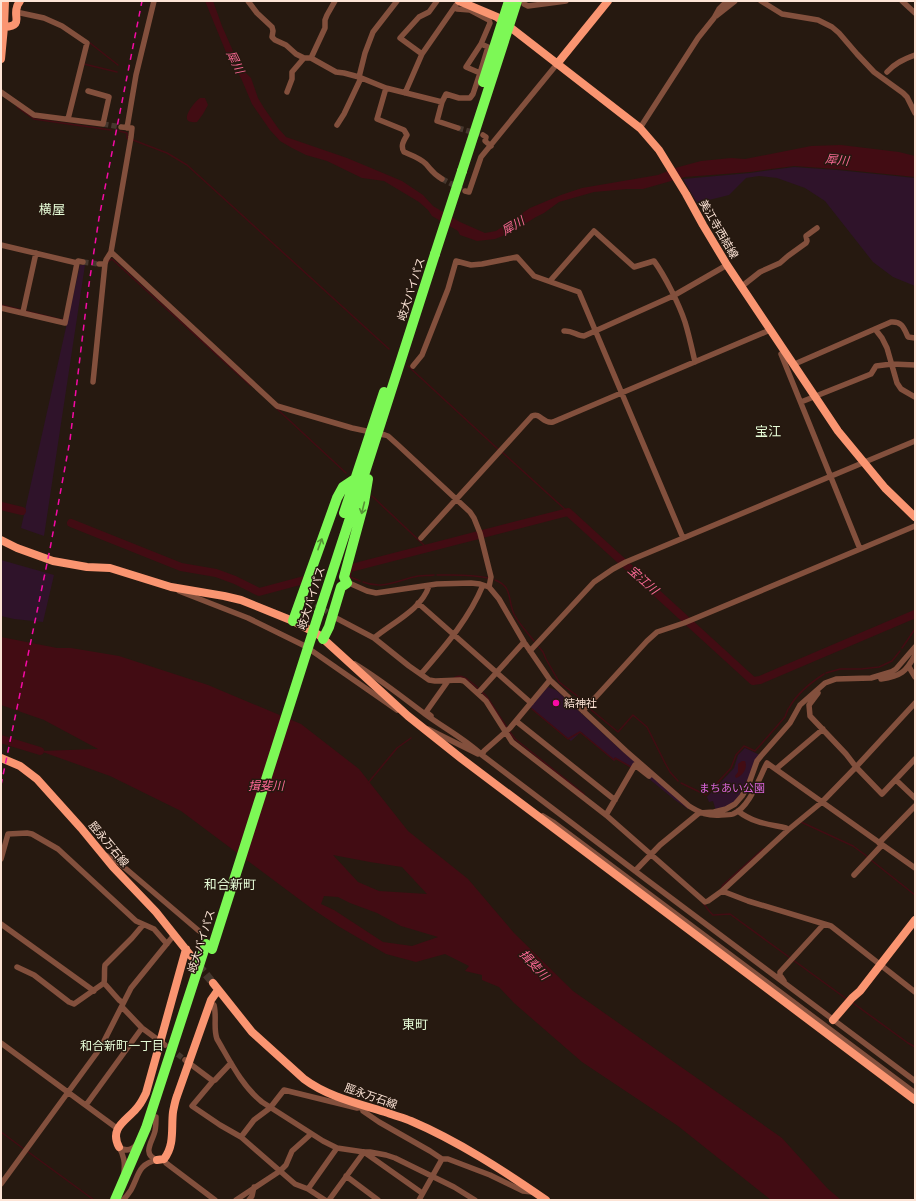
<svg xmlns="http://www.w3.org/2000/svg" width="916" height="1201" font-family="Arial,'Noto Sans JP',sans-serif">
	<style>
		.green { fill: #2f132a }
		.water { fill: #420c13; fill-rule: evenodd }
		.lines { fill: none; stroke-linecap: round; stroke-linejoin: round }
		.stream { stroke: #420c13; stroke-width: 1.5 }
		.river { stroke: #420c13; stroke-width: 8 }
		.street-tunnel { stroke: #46372e; stroke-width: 5.5; stroke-dasharray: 5.5 3; stroke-linecap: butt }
		.secondary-tunnel { stroke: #46372e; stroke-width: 8; stroke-dasharray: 8 4; stroke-linecap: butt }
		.street { stroke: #83503d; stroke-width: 5.5 }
		.secondary { stroke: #fa9571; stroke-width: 8 }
		.highway { stroke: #7df856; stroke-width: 10 }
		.rail { stroke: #f60aa5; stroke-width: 1.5; stroke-dasharray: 6 5; stroke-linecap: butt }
		.highway-bridge { stroke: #7df856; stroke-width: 10 }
		.oneway { stroke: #569436 }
		.poi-dot { fill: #f60aa5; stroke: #261910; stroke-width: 1.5 }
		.labels { text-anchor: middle; stroke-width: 3; stroke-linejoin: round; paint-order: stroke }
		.street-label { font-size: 11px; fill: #fde4d6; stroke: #261910 }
		.poi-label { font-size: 11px; fill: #fde4d6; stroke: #261910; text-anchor: start }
		.park-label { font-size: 11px; fill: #da64db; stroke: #261910 }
		.water-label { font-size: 12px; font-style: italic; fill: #f96893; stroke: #261910 }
		.neighbourhood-label { font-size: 12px; fill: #e7fdd8; stroke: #261910 }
		.quarter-label { font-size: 13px; fill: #e7fdd8; stroke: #261910 }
	</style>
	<rect width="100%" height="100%" fill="#261910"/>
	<!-- green -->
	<path class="green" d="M794,167L837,170L915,178V286L893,277L873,262L825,201L805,188L777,178L759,176L746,178L729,195L697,203L683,179L750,173Z
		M80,265H85L44,536L21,528Z
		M1,560L54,575L43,622L14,619L1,616Z
		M548,687L556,690L621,750L689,807L688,809L675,800L637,769L632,768L616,759L614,761L581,732L571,741L530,707Z
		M745,748L760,755L747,786L734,804L716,811L713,801L709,802L707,797L734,768L738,755Z"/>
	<!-- water -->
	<path class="water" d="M205,1H213L222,26L240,67L251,78L258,98L264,108L278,128L286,137L347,158L402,181L423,195L433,206L460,222L485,233L496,231L530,208L561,195L582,188L658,175L675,168L701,161L731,158L745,159L811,146L841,145L899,152L915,156V177L837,169L794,166L750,172L685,177L643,189H627L594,192L559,202L544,213L536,217L510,233L495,239L477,241L460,235L458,231L432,216L428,210L419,202L384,181L362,178L327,161L306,155L292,148L280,141L270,130L252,104L241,78L228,57Z
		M200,98H205L208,105L203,114L197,122C176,125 193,103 200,98Z
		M1,637L57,648H71L119,656L208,685L301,724L359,769L408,831L468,879L514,933L573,991L782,1138L827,1188L841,1200H771L678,1126L582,1062L514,1003L499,987L482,980V975L465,971L469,966L445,954L416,962L386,954L338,926L311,908L181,811L110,776L40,751L98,749L44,720L1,705ZM333,855L370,862L402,867L427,894L379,891L358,882ZM324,896L338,897L350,903L377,913L401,926L438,937L412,946L383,942L334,910L321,904Z
		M742,761H745C748,768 743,776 736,778L735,776L738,772V764Z"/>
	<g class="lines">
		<!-- stream -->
		<path class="stream" d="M90,43L118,65
			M84,64L117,72
			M17,107L34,119L111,130
			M119,131L127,133V138L128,139
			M133,140L167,153L187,165L389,349
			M107,262L112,259L250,385
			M1,305L62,320L63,319
			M408,366L499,450
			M275,407L346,473
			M502,452L568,512
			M372,496L425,546L426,549
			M352,568L350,577L360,581
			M437,575C455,575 471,574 488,578
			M495,580C514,587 507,602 515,616C520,625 528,633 534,641
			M363,582C383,590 398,580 418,576C423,575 429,576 434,575
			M539,647L543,652L546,659L559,682L576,695L586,705
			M902,648L915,629
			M826,673L840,669H861L879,667L892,661L900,651
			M454,678C463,672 472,684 479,689
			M482,692L487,697L507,728
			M589,708L618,732L633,715L647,727L665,763L670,772L678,781
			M789,708C797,693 810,683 824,674
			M532,709L568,739L580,732L614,760L615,758L631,767
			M509,731L515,739L584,794
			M368,783L397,748L411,738
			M681,783L706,795L731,768L736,755L744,746L755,751L785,717L788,709
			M801,822L853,846L868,857
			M871,860L915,895
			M721,889L723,885L763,849
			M703,903L710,912L713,915L730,914L848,1000
			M853,1003L908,1043L915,1047
			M1,1132L24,1149
			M27,1151L94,1200"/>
		<!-- river -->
		<path class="river" d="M1,506L22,511
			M71,523L181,567L216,573L235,580L259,592L304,580
			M351,568L568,512L753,681L760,680L915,614
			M1,739L40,751"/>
		<!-- street-tunnel -->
		<path class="street-tunnel" d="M103,124L121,127
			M458,128L483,135
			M442,179L465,191
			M83,262L99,264
			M302,594L334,617
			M171,1049L185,1060"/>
		<!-- secondary-tunnel -->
		<path class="secondary-tunnel" d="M191,956L213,983"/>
		<!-- street -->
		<path class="street" d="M248,1L257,13L272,27L273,31L272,37L275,40L286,45L296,54L304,58H311L336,72L344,73L359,77L386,88L442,102L446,94L459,98H470L473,94L480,73L466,67L481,44L490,23L489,20L487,19L470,10L457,9L455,7
			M524,1V4L528,6L566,1
			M761,1L782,14L818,20L832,27L839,33L857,54L874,72L903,93L907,97L915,113
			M902,1L915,13
			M16,12L44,18L62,26L87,43L68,119
			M716,16L735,1
			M422,54L400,38L419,17L429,12L437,1
			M311,58L325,28V20L327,15L335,1
			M887,72C895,63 904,59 915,55
			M480,73L488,47L481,44
			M359,77L365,53L373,32L397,1
			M386,88L377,119L404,130L407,135C404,140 400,146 404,152C411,155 420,158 426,164C432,171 433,174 442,179
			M1,92L34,115L103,124L109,97L88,91
			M287,92L292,79V72L304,58
			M405,93L422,54L456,5
			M442,102L437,121L458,128
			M337,125L344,114L361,78
			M127,128L136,75L154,1
			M640,128L698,38L714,18L719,9L727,1
			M483,135L486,137L485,141L491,146
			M465,191L469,192L481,157L557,64
			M1,245L77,263L78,261L83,262
			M111,252L277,406L352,428L385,435L388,436L398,445L470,512L474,518L480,533L491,577L489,587
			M99,264H105L106,260L111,252L131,137L132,128L121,127
			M550,281L594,231L634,267L654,261C665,276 679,304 685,322C689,335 692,349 695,362
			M741,287L760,272L780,263L788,256L806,243L807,241L806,236L817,228
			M1,308L65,323L77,263
			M23,312L36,253
			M875,329L882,338L887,348L897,383L901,389L915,397
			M564,331C572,330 577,336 584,336L673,296L727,265
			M785,352L781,354L860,549
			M794,365L797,363L891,322C902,321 904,328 908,337L915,338
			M413,366L422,355L448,289L456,261L471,265L482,264L517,257L534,276L579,292L683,538
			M93,382L105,264
			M801,402L871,374L876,366L892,364L915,365
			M421,538L532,416C541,412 542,424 553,422L770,330
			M347,583H349L367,591L376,593L437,584L471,583L480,584L489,587L499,599L524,642L550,680L626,751L689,806C700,813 708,816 721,815C725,815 730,815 733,814C750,807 759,778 767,763L915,868
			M179,591L248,618L305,646L397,710
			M418,603L531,703
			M336,618L374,638L409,666L429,680L435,681L460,680L464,681L486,701L512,742L606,815L705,902L708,901L722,891L788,830L822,802L856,767L915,703
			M374,638C393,622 421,610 429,586
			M530,651L594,582L613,569L626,562L915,441
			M355,664C380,679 402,697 425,714C444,728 465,739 482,755L647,880L915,1081
			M909,667L915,677
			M421,674C445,646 469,619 483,585
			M881,679C901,676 906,672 915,655
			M478,693L524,642
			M818,693L809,705L810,716L846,754L856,767L882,794L915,759
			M583,711L647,641L657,632L684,623L915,526
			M431,716L426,712L448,681
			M516,721L615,800
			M428,729L478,754
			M482,755L484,751L510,728L550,680
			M776,769L823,729
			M896,780L915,798
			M738,811C753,823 768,824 786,828L788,830
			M606,815L635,765L649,776
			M543,816L553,822L915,1093
			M879,843L915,806
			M105,855L118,862L199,931
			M1,859L8,834L27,833L32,834L58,849L136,921L154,929L167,944
			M635,871L660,845L699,813L714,812L726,809L735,804L742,796L748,786L757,761L761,756L790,723L800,705L825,683L836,679L871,678L891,672L896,669L915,647
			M854,875L882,845
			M722,891L748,901L831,926L915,992
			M1,924L94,991
			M17,967L34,975L69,1002L74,1004L104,983L119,1000L123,1003
			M784,981L780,975V972L824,924
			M104,983C105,978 104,970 105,965L132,938L143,925
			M214,1005C217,1017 213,1028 217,1039C230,1061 242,1086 262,1102L323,1141L337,1148L364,1152H370L386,1155L395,1158L454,1187L475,1200
			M122,1007L142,1028L165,1045
			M1,1043L118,1129
			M185,1060L213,1081L192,1106L220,1125L241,1137L295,1184L308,1189L325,1200
			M213,1081L215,1080L231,1063
			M86,1105L142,1028
			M363,1105L362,1107L363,1111L379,1122L430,1151L442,1159H448L490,1175L523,1191L532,1192
			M156,1117C156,1122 156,1126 155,1131C153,1141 141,1154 157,1160
			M241,1137L254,1120L270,1108L284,1090L357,1108L362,1107
			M119,1147C125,1151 131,1151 136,1145
			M119,1147C124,1156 125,1162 124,1172
			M364,1152L422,1193
			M164,1159L166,1163L215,1200
			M346,1176L378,1200
			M1,1184L96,1054L103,1043L131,988L174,935
			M308,1189L337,1148
			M123,1200C126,1197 129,1193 131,1190C139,1175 138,1164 157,1160
			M236,1200L280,1171L286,1165L292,1151L311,1134
			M249,1200L252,1196L254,1187
			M329,1200L364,1152
			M419,1200L442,1159"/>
		<!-- secondary -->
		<path class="secondary" d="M459,1L497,17L640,128L659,150L686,194L703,225L727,265L838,431L885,488L915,517
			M4,27C24,26 13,17 17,7C17,5 19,3 20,1
			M1,59L4,27L5,1
			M557,64L608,1
			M1,540L17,548L53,561L87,567L110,568L171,587L224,596L241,600L293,621L319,635L408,716L462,759L915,1100
			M1,758L20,766L37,779L81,828L113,867L156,912L191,956
			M213,983L252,1032L304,1079C328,1097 360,1104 388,1113C396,1116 404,1118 411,1121C458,1141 504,1171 546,1200
			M833,1020L852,998L860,991L915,920
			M119,1147C109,1128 126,1121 136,1109C141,1104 143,1099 146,1093L186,949
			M157,1160L164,1159C175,1145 171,1128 173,1112C174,1107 175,1101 177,1096L211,1000L218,990"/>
		<!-- highway -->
		<path class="highway" d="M483,82L509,1
			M462,171L517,1
			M344,513L384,392
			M319,613L366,469L435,254
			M293,621L337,498L343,487L355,479
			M323,639L329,627L341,587L347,583L344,577L364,503L368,479
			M115,1200L146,1128L206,944"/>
		<!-- rail -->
		<path class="rail" d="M1,785L50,549L70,440L88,291L99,218L142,1"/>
		<!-- highway-bridge -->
		<path class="highway-bridge" d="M435,254L462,171
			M212,949L319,613"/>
	</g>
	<!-- one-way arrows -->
	<defs><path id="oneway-shaft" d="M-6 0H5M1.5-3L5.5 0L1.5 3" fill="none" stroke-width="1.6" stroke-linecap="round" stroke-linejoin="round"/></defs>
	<g class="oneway">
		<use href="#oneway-shaft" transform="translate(363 508) rotate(104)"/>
		<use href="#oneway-shaft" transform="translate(320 544) rotate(-70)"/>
	</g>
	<!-- markers -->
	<circle class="poi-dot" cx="556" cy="703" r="4"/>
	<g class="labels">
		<!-- street labels -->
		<g class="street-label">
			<text transform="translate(719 229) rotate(60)" y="4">美江寺西結線</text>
			<text transform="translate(411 289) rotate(-72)" y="4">岐大バイパス</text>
			<text transform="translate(311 598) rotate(-72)" y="4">岐大バイパス</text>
			<text transform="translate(109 844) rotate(50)" y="4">脛永万石線</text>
			<text transform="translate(201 941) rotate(-72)" y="4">岐大バイパス</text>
			<text transform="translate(371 1096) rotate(19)" y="4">脛永万石線</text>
		</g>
		<!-- poi labels -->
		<g class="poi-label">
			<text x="564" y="707">結神社</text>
		</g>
		<!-- park labels -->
		<g class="park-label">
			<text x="732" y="792">まちあい公園</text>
		</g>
		<!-- water labels -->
		<g class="water-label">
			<text transform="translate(235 62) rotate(64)" y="4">犀川</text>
			<text transform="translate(837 160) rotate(6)" y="4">犀川</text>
			<text transform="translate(513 226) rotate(-31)" y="4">犀川</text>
			<text transform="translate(643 580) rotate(42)" y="4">宝江川</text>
			<text x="266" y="790">揖斐川</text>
			<text transform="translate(534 965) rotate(47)" y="4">揖斐川</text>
		</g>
		<!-- neighbourhood labels -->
		<g class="neighbourhood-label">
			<text x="122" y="1050">和合新町一丁目</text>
		</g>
		<!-- quarter labels -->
		<g class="quarter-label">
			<text x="52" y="214">横屋</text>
			<text x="768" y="436">宝江</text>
			<text x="230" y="889">和合新町</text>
			<text x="415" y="1029">東町</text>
		</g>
	</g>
	<!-- border -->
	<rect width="916" height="1201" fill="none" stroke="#fde4d6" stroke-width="4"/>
</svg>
